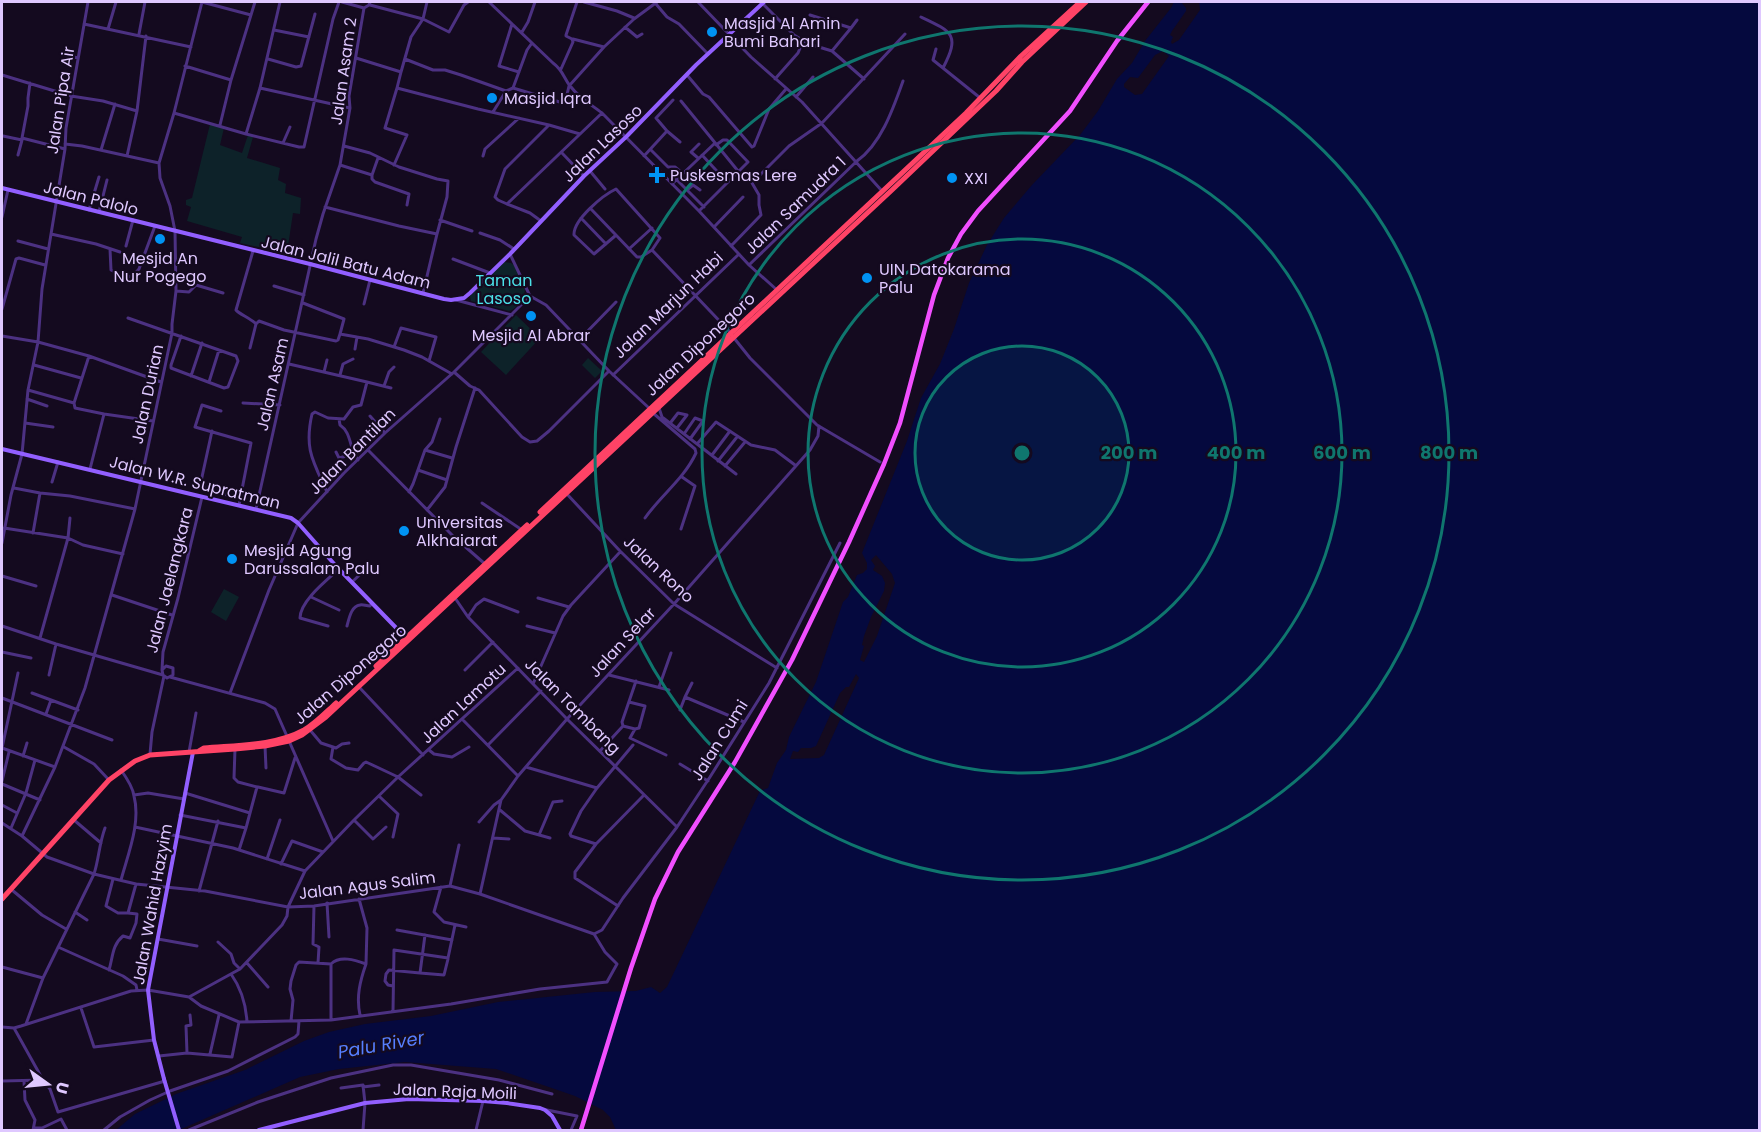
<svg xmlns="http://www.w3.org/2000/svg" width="1761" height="1132" font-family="Poppins,sans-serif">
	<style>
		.green { fill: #0d2229 }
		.water { fill: #05093e }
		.pier { fill: #140a1f }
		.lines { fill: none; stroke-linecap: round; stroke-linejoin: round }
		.street { stroke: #4c3182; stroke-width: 3 }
		.secondary { stroke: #925fff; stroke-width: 4 }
		.primary { stroke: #f14fff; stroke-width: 4.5 }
		.highway { stroke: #ff4366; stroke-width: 5 }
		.secondary-bridge { stroke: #925fff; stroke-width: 4 }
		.ring { fill: none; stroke: #0f766e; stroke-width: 3 }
		.poi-dot { fill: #0093f3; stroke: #140a1f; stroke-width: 2 }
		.labels { text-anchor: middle; stroke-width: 4.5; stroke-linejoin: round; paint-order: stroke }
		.poi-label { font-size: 16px; fill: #dfc8ff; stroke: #140a1f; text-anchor: start }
		.street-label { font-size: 16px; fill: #dfc8ff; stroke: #140a1f }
		.park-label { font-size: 16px; fill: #4be1e8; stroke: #140a1f }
		.water-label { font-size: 18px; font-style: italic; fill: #567fff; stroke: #140a1f }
		.centre { fill: #0f766e; stroke: #140a1f; stroke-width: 3 }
		.ring-label { font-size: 18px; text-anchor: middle; font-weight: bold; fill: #0f766e; stroke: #140a1f; stroke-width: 4.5; stroke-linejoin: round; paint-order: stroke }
	</style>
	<rect width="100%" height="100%" fill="#140a1f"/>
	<!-- green -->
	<path class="green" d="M210,124L224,128L220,145L242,153L248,135L253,137L247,158L280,168L278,180L286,184L285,193L301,198L300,214L293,213L287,253L240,243L242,237L187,221L191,207L186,205V200L192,198Z
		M504,262L511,263L514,265C521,279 531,287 520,302C516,307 515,309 509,311L471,301L470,296Z
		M516,315L540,338L506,375L481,352Z
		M588,358L602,371L595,378L582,365Z
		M224,589L239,597L226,621L211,612Z"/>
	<!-- water -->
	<path class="water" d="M1174,2H1759V1130H616L610,1117L603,1110L575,1096L496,1069L405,1062L339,1069L300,1077L179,1130H116L135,1114L176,1094L245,1070L304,1041L329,1032L365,1024L431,1016L498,1002L595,992L636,991L651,987L660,993L667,987L760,791L768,788L777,763L786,750L789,737L816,682L843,602L848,597L857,575L863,573L867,569V563L862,553L907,441L921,398L940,364L954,329L969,283L987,245L1004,218L1032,185L1080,135L1098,111L1117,79L1132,63L1145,41L1171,8Z"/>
	<!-- pier -->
	<path class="pier" d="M1181,2H1199L1200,10L1179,40L1172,44L1171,42L1173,37L1170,35L1172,31L1186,11V8Z
		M1163,51L1169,56L1142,94L1135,95L1124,87V84L1130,77L1138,78L1155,55Z
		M876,555L892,574L895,583L877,636L864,662L860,660L864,646L862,645L864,636L871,617L884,591L885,583L882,576L873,570L875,566L871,560Z
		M856,674L859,678L824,755L819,758L790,759L793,751L798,752L801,748H811L816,746L840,693L846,687H849Z"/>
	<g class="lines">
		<!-- street -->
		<path class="street" d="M202,2L251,15
			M342,2L364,8
			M427,2L423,19L449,32L464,5L468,2
			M489,2L553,63C564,71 563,78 571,87C579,98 592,105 602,113L507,204L530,213L541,221
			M584,2L617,11L634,18
			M698,2L751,57L802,102L882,191
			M762,3L794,35L809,44L832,51L864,79
			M656,4L667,17L679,24L708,54
			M370,5L423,19L411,37L401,72
			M810,15L851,28L832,51
			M921,17C953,32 960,35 943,68
			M84,24L191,47
			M512,24L499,66L519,72
			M625,27L637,37L642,34
			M851,28L857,20
			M108,29L116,2
			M274,30L309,37
			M522,32L528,22L535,2
			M139,34L145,2
			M573,39L604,47
			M936,49L933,60L979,97
			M62,54L78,58
			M356,58L401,72L397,88L478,109L549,125L580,134
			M268,59L296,67L301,66L315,14
			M405,59L433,70H445L461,75L506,91
			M185,66L231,80
			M561,69L573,42L572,39L566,36V35L577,2
			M2,75L71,96L103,101L137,111
			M687,75L703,94L709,97L752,147L754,146L769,109L786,89
			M775,79L798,53L803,41
			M30,83L28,98V106L22,138L65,149
			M260,88L350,108
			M513,88L563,103L566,99L569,86L604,47L634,19L657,2
			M796,97L813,77
			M681,101L738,171
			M493,112L506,91L513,88L527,50L532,43
			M174,113L246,134L260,88L280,2
			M602,113L699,211L749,265L777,290
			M220,125L231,80L255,2
			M667,131L656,118L673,100
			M246,134L299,147H304L333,19L339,2
			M3,136L22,140
			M283,143L290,127
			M65,144L82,146L159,163
			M344,146L370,153L399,167L437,179L448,181L447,197L437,234
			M101,150L115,104
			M651,150L668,167H675L682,173
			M562,153L584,176
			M18,155L22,140
			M702,155L727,182
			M127,156L137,111L146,36
			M483,156L485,149L519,118
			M644,156L667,131L680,142
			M698,158L691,152L699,144
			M340,165L372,175L378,158
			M394,165L407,135L385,128L397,88
			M590,171L605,189
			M372,175V179L375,182L409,194L407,205
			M676,179L704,207
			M672,184L715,143
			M687,190L693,185L700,190
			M507,204L498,200L495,197L505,169L549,125
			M325,207L399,226L437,234L423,293
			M591,209L637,257H641L652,250L730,332
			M89,210L99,177
			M699,211L748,162L727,140H723L716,145
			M99,212L107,180
			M2,217L8,190
			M581,218L606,244
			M440,220L472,231
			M714,227L743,197
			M480,233L500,240L514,249
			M51,234L96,244L120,252
			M615,236L594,254L574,235C573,220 603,195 616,189L660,238L652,250
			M18,241L48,249
			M126,246L133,220
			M731,246L761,215L759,205V195L752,183L789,146L822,123L905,34
			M110,249L111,270L121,275L132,277L139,269L155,226
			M629,249L652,228
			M253,251L236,310C239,314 250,318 256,324
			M510,254L530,296L546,305L609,371L649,408
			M453,259L490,273
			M749,265L857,161C881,144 893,109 903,81
			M274,286L304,295
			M176,291L189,292L196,285L223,293
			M456,300L512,315
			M303,303L344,319L340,334
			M364,304L370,280
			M2,309L16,259L19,258L45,265
			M128,318L236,356L238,361L228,387L224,388L171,368V365L181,336
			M2,336L38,342L89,356L161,382
			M734,338L750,358L817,425L880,462
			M579,340L616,302
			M394,347L401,328L436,337L429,361
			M250,348L256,324L259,321L284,330L336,341L338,340L340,334L368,339L404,350L422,357L452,374
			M355,349L357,337
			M289,364L367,382L361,405L353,407L344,419L328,418L315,412L312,414C304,449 313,461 327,492
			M34,365L81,378
			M324,372L327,360
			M454,372L470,386L479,390L522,437L530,442L537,441L549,431L609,371
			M340,375L343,364L353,359
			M613,375L739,254
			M191,376L202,343
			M209,382L219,350
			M367,382L391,388
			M384,386L389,372L394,367
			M28,390L74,403L89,356
			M27,399L47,406
			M74,403L75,408L104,414L90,469
			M243,403L280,405
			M659,408L662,417L736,474
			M221,411L202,405L195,427L251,443L239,505
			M104,414L153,421
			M370,416L385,433
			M339,419L340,425C352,433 349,449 358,460
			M671,422L678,413L687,415L677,428
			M25,423L53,427
			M212,431L200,486L215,492L240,498
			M684,434L695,418L703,421L690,439
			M697,444L716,422L751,445L775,450L795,465
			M368,450L453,536L485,564
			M425,450L452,458
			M336,452L339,458L354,454
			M712,455L730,431
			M718,461L737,437
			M725,466L745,442
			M418,470L447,480
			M52,482L58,462
			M14,488L40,493L70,496L135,509
			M409,492L413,484L425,450L432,442L440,419
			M566,493L620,551L674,604L777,668
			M482,503L522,530
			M256,509L316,239L323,214L340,165L350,108L349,96L364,8L369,5L370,2
			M427,510L445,487L456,447L475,388
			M645,518C661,495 684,479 696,453L695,449L653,413
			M4,528L68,538L83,545L123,554
			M681,529L695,486L682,477
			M33,533L40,493
			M2,543L11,495L22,454L28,390L38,342L42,289L65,149L66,128L88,2
			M2,576L36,586
			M352,582L368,567
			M112,595L172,615
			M311,597L339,610
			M455,598L468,617L567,719L677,827
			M538,598L569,607
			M468,617L476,605L484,599L518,612
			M2,626L56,644L163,675L167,678L173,675V668L166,666L162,670L163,675
			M328,626L300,618C300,601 327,580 339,569
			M347,626C349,619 351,606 360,605C363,604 366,606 370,606L372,603
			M527,626L555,633
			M40,638L68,538L70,518
			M2,652L31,658
			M162,670L163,652L178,598L202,497
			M465,670L493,642
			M18,673L2,748L55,767
			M49,675L56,644
			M609,675L669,690
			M170,677L265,703L275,709L333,841
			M636,681L622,722L623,726L635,729L630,738L666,755
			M533,684L563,616L571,605L620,552
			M359,687L423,755
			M659,687L671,653
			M32,693L51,700
			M230,693L269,590L298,523L344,473L385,433L454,372L530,296
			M685,697L692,683
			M2,698L112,740
			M629,702L645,706L639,728L635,729
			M680,710L685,697L744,722
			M46,714L51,700L78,710
			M462,719L518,776
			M310,730L321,743L333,747L331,759L346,768L358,770L364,763L366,762L398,777L421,795
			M488,745L541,691
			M265,746L266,768
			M64,747L94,764L109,780
			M333,747L336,748L342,744L349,743
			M429,750L434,754L452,757L469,747
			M600,751L623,726
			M189,752L196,713
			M150,754L152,732L164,676
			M23,756L27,743
			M680,764L708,781
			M526,767L597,788L633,745
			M121,770C126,777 133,787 134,796C141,823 128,854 121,880
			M2,781L9,752
			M2,784L40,800
			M258,787L284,793L295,758
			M597,788L581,811L570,834L571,836L596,844L644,795
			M185,793L250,813L257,787L238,782L234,778L235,749
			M134,795L148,793L184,799
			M380,797L398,814L393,837
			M2,805L17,813
			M500,810L525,831L550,838
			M180,815L246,828L239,850
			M74,820L101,843
			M354,820L373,839L386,827
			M479,822L494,805L501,800
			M2,823L22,836L47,857L94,874L136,884L205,891L288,907L314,906L450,886L480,894L594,934
			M135,827L233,848L305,871
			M11,828L26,793L35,760
			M246,828L250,813
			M539,835L553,802L562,801
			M22,836L55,767L85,688L135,509L172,333V324L176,291L175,231L170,206L160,178L159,163L174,113L202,2
			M493,838L509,839
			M596,844L575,872V878L618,906
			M267,859L280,820
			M281,864L292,841L323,852
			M113,879L106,906L118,913H128
			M450,886L459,845
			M441,887L434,912L444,922L466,927
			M12,890L42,915L66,929
			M199,891L218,821
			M480,894L501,800L518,776L567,719L674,604L810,450L818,436L819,426
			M327,903L329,937
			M314,906L313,944L319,947L318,963
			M75,912L87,920
			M397,930L452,940
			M594,934L602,930L623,898L677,827L710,777L769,683L840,543
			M425,935L420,973L444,975L448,959
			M158,939L197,946
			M218,942L231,954L234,963L240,969
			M58,947L123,976L136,985L137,990
			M247,963L268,987
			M2,967L43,978
			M109,970C113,957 112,945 123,936L130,938L136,923L137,914L128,913L136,884
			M231,974C241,988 246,1005 247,1022
			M393,986L388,985L385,981L386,974L389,970L420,973
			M189,997L201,1006L239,1022L331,1020L451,1004L540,989L607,982L617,964L605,952L594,934
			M81,1008L94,1047L154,1040
			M393,1011L394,950L448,958L455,925
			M360,1015C356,997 360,981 366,964
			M331,1020V964
			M291,1021L293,1000L290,989L291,981L296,965L299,962L331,964C340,955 355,960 366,964L367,928L359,899
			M26,1024L43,978L94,874C99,859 99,844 105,828
			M2,1027L14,1028L21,1026L131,991L148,990L189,997L240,969L282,925L287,916L288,907L305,871L354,820L398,777L518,668
			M14,1028L43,1080
			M187,1053L186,1026L191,1025L190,1015
			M210,1054L219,1015
			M159,1056L187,1053L232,1057L239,1022
			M2,1081L43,1080L50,1089L58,1112L165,1081
			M24,1081L25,1100L35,1120L33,1130
			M363,1087L379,1085
			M341,1088L363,1085L365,1103L363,1130
			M547,1110L577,1116L571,1130
			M34,1128H42L61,1119L67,1130
			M104,1130L120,1117L150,1100L170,1091L228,1071L295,1037L298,1034L299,1021
			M189,1130L258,1102L331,1078L393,1065H411L499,1080L552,1094
			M476,1130L483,1101"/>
		<!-- secondary -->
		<path class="secondary" d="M2,188L310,264L444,299L451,300L464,298L470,293L510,254L584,176L626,137L696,65L764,2
			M2,449L291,518L298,523L336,566L406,638
			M164,1079L154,1040L148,990L193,752
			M259,1130L365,1103L409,1099L483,1101L507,1103L540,1108L545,1110L552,1116L560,1130"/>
		<!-- primary -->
		<path class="primary" d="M581,1130L631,968L655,899L678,852L735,762L792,660L849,542L884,464L900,423L934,295L948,258L961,234L978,211L1070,111L1117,41L1148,2"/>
		<!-- highway -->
		<path class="highway" d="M540,512L966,113L1021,56L1080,2
			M376,666L527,525
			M199,751L204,748C237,745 275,746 304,730C316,723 326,712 336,703
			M2,899L109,780L135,761L150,755L235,749L265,746L289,741L302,735L326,717L892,190L996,91L1022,62L1086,2"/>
		<!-- secondary-bridge -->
		<path class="secondary-bridge" d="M164,1079L179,1130"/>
	</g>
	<!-- distance rings -->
	<circle cx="1022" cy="453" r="107" fill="#0f766e" fill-opacity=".12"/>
	<g class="ring">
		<circle cx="1022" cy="453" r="107"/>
		<circle cx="1022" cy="453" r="214"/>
		<circle cx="1022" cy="453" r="320"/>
		<circle cx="1022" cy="453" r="427"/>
	</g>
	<!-- markers -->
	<g class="poi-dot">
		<circle cx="712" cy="32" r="6"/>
		<circle cx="492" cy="98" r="6"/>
		<path d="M654 166h6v6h6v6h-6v6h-6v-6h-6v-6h6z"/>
		<circle cx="952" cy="178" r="6"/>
		<circle cx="160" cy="239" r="6"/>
		<circle cx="867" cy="278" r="6"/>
		<circle cx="531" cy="316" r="6"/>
		<circle cx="404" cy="531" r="6"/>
		<circle cx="232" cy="559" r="6"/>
	</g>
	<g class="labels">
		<!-- poi labels -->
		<g class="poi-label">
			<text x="724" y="29">Masjid Al Amin<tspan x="724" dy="18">Bumi Bahari</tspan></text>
			<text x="504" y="104">Masjid Iqra</text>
			<text x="670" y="181">Puskesmas Lere</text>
			<text x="964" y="184">XXI</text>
			<text x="160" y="264" text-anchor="middle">Mesjid An<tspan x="160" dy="18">Nur Pogego</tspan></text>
			<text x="879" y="275">UIN Datokarama<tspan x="879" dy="18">Palu</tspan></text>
			<text x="531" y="341" text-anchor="middle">Mesjid Al Abrar</text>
			<text x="416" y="528">Universitas<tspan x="416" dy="18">Alkhaiarat</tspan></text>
			<text x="244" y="556">Mesjid Agung<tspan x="244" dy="18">Darussalam Palu</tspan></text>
		</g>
		<!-- street labels -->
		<g class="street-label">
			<text transform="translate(343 71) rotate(-82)" y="6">Jalan Asam 2</text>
			<text transform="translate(60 100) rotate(-81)" y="6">Jalan Pipa Air</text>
			<text transform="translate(602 143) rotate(-44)" y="6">Jalan Lasoso</text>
			<text transform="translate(91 198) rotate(14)" y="6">Jalan Palolo</text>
			<text transform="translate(795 205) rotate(-44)" y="6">Jalan Samudra 1</text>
			<text transform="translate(346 262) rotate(14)" y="6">Jalan Jalil Batu Adam</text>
			<text transform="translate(668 305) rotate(-44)" y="6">Jalan Marjun Habi</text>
			<text transform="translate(700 344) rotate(-43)" y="6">Jalan Diponegoro</text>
			<text transform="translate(272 384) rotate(-77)" y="6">Jalan Asam</text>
			<text transform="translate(147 394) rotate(-78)" y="6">Jalan Durian</text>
			<text transform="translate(352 451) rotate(-45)" y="6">Jalan Bantilan</text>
			<text transform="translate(195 482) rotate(14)" y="6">Jalan W.R. Supratman</text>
			<text transform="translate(659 569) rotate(43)" y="6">Jalan Rono</text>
			<text transform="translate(169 580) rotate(-76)" y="6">Jalan Jaelangkara</text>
			<text transform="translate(622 642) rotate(-47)" y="6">Jalan Selar</text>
			<text transform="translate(350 674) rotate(-41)" y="6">Jalan Diponegoro</text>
			<text transform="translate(463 703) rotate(-43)" y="6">Jalan Lamotu</text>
			<text transform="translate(573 706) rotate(45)" y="6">Jalan Tambang</text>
			<text transform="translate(719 740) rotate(-58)" y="6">Jalan Cumi</text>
			<text transform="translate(367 885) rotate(-7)" y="6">Jalan Agus Salim</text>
			<text transform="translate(152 904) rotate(-80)" y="6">Jalan Wahid Hazyim</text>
			<text transform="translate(455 1091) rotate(2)" y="6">Jalan Raja Moili</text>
		</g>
		<!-- park labels -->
		<g class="park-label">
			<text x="504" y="286">Taman<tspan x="504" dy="18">Lasoso</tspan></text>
		</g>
		<!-- water labels -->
		<g class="water-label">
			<text transform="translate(381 1045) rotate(-10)" y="6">Palu River</text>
		</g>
	</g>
	<circle cx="1022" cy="453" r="9" class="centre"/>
	<g class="ring-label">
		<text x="1129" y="459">200 m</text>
		<text x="1236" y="459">400 m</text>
		<text x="1342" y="459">600 m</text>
		<text x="1449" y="459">800 m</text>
	</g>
	<!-- border -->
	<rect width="1761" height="1132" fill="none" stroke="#dfc8ff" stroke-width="6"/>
	<!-- north arrow -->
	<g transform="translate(48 1084) rotate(105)" stroke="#140a1f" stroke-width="4.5" paint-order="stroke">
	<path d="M0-4.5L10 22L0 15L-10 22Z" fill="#dfc8ff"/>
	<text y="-9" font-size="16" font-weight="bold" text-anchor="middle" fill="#dfc8ff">U</text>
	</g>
</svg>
